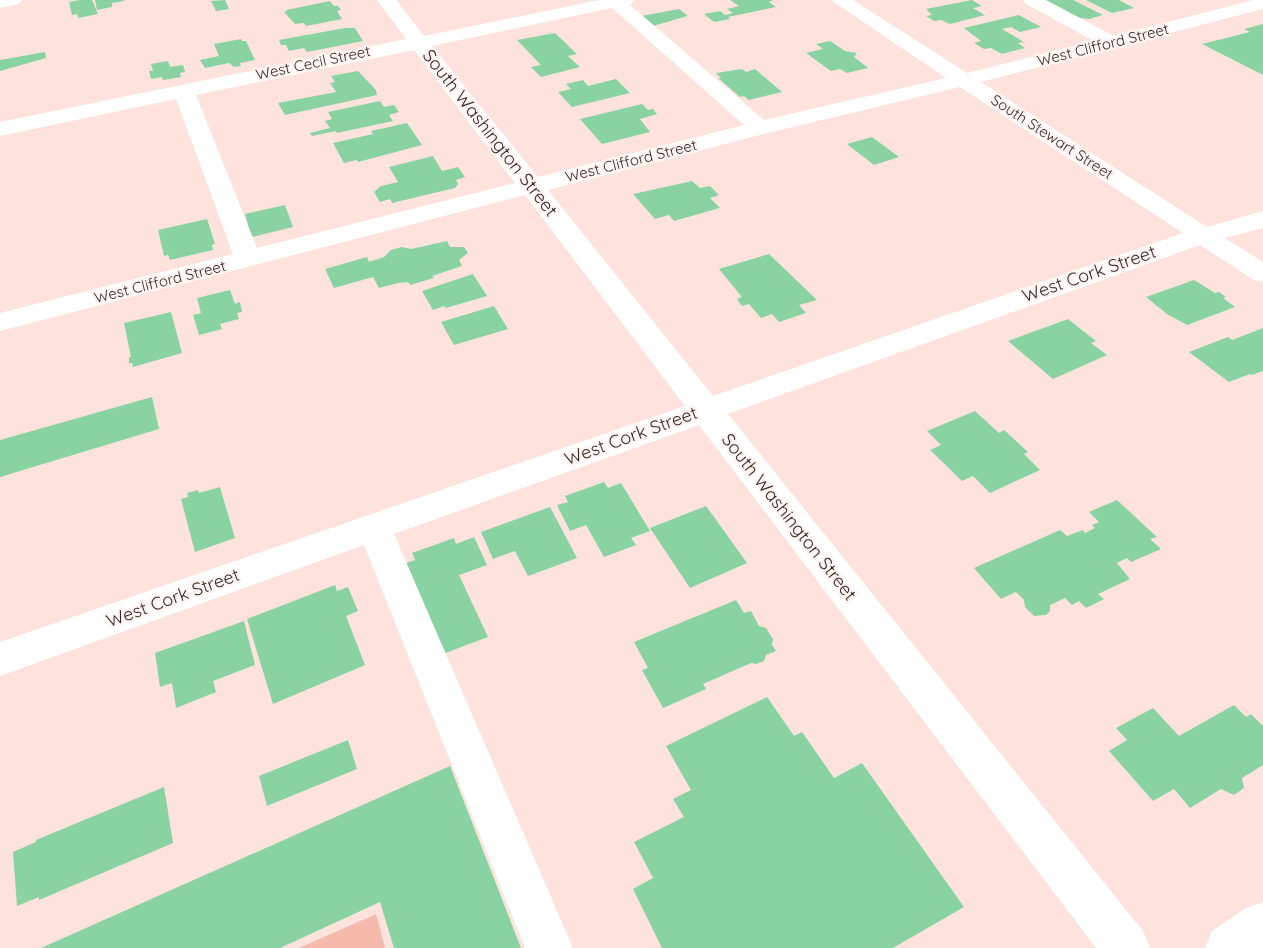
<svg xmlns="http://www.w3.org/2000/svg" width="1263" height="948" font-family="Quicksand,sans-serif">
	<style>
		.green { fill: #f5baac }
		.building { fill: #89d2a1 }
		.lines { fill: none; stroke-linecap: round; stroke-linejoin: round }
		.minor { fill: #fff; fill-rule: evenodd }
		.labels { text-anchor: middle; stroke-width: 5; stroke-linejoin: round; paint-order: stroke }
		.far-street-label { font-size: 15px; fill: #392824; stroke: #fef5f3 }
		.street-label { font-size: 18px; fill: #392824; stroke: #fef5f3 }
	</style>
	<rect width="100%" height="100%" fill="#fee3dd"/>
	<!-- green -->
	<path class="green" d="M376,914L385,948H299Z"/>
	<!-- building -->
	<path class="building" d="M79,0H92L98,14L78,18L77,14L72,15L69,2Z
		M95,0H124V1L112,3V7L97,10Z
		M225,0L229,9L216,11L211,1Z
		M730,0H773L769,2L776,7L728,17L730,19L714,22L704,14L720,11L725,15L733,13L727,9L739,6Z
		M972,0L982,6L973,8L985,15L950,24L941,20L934,21L926,16L932,15L926,9Z
		M1040,0H1073L1103,15L1089,19L1080,18Z
		M1086,0H1119L1134,8L1112,13Z
		M330,1L334,6H338L341,10L337,11L342,19L306,26L304,23L295,24L284,12L287,11L286,10Z
		M679,9L688,16L653,26L641,16Z
		M1019,15L1041,27L1020,32L1011,27L1002,29L1024,42L1018,43L1025,48L1002,54L991,48L984,49L974,43L981,41L964,28Z
		M1263,24V75L1202,44L1250,32L1244,29Z
		M345,28H355L363,41L307,52L304,48L289,51L286,45H281L279,40Z
		M555,33L577,54L568,56L580,67L541,77L531,67L541,65L517,40Z
		M241,39L242,41H246L255,60L240,63L241,66L234,67L229,63L205,68L200,60L219,56L214,44Z
		M830,41L845,51L857,53L854,57L868,68L847,73L840,69L831,71L806,53L823,49L816,44Z
		M45,52L46,58L0,71V60Z
		M168,61L170,67L183,65L185,72L180,73L181,77L163,80L162,77L151,79L149,71H153L151,64Z
		M742,69L746,72L755,69L782,92L749,100L744,96L740,97L718,78H721L716,73Z
		M358,71L376,90L377,95L285,115L278,103L336,92L330,83L335,82L331,76Z
		M616,79L630,93L572,107L558,92L571,89L566,84L583,80L588,86Z
		M380,101L384,107L394,105L399,112L389,115L393,121L337,133L336,131L312,136L310,133L330,128L325,121L332,119L328,112Z
		M642,104L648,110L653,109L657,114L640,119L650,132L602,144L580,119Z
		M407,123L422,145L358,162L357,160L344,163L333,143L373,134L371,131Z
		M872,137L899,157L874,165L847,144Z
		M433,156L442,171L458,167L465,177L456,180L458,184L455,188L392,203L390,199L380,202L374,192L381,186L398,182L389,167Z
		M692,181L700,188L710,186L719,195L710,198L720,208L674,221L669,215L655,219L633,194Z
		M285,205L293,227L248,238L244,226L248,225L245,214Z
		M207,219L215,244L212,245L213,250L170,260L168,255L164,256L158,230Z
		M447,241L450,247H464L468,253L459,260L462,266L432,276L434,278L410,285L408,282L398,283L379,288L373,277L334,288L325,269L367,257L369,262L384,257L391,250L402,247L411,249Z
		M769,254L817,300L799,305L806,313L779,322L772,314L761,318L749,304L742,306L737,299L742,297L719,269Z
		M473,274L487,296L446,308L444,306L433,310L422,291Z
		M1194,280L1215,293L1219,292L1226,297L1223,298L1235,307L1187,325L1167,314L1146,297Z
		M230,290L235,304L240,302L242,312L237,313L239,319L220,324L222,329L199,335L193,315L201,313L197,298Z
		M494,306L508,329L454,345L441,322Z
		M171,312L182,353L133,367L132,363H129V357H131L124,323Z
		M1068,319L1096,341L1091,343L1107,355L1053,379L1008,341Z
		M1263,328V371L1252,375L1250,374L1229,382L1189,352L1228,337L1232,340Z
		M152,397L159,429L0,477V440Z
		M975,411L999,433L1004,430L1028,452L1024,454L1040,470L990,493L973,476L962,481L930,450L941,445L927,431Z
		M604,482L608,488L621,483L650,531L631,538L636,545L604,557L586,525L570,531L557,505L568,502L565,496Z
		M220,487L235,538L195,552L181,499L188,497L187,493L198,490L199,493Z
		M1117,500L1157,537L1150,539L1161,549L1131,562L1127,558L1117,563L1130,579L1098,594L1104,599L1086,608L1079,601L1072,605L1065,598L1050,605V611L1046,615L1034,616L1025,607L1024,600L1016,592L1001,599L974,568L1060,530L1067,536L1083,530L1085,533L1095,528L1092,525L1099,522L1089,512Z
		M706,506L747,563L690,588L650,528Z
		M550,507L577,558L528,576L515,551L493,559L481,532Z
		M474,537L487,565L459,575L488,637L440,655L403,564L415,560L412,553L454,538L456,544Z
		M335,585L337,591L348,587L358,611L346,616L365,665L273,704L247,619Z
		M736,600L744,613L751,611L759,626L766,628L773,639L772,645L776,651L766,655L764,661L756,664L751,663L703,684L706,689L663,708L642,670L648,668L634,642Z
		M244,621L255,665L213,681L216,692L176,708L172,683L160,687L155,653Z
		M767,697L794,736L802,732L834,778L862,763L964,907L893,948H662L633,889L653,878L634,842L684,817L673,799L691,790L666,746Z
		M1234,705L1246,717L1251,714L1263,726V765L1242,778L1244,788L1234,795L1221,789L1190,808L1174,789L1153,801L1109,751L1127,740L1116,728L1153,708L1179,736Z
		M348,740L357,769L267,806L259,776Z
		M450,766L521,948H394L380,902L280,948H41Z
		M164,787L173,843L39,900V897L17,906L13,852L36,842V840Z"/>
	<g class="lines">
		<!-- minor -->
		<path class="minor" d="M0,0H22L19,4L0,8Z
			M377,0H396L424,36L599,0H635L630,5L764,120L946,78L831,0H853L967,73L1094,41L1026,4L1023,0H1046L1114,36L1253,0H1263V9L981,82L1207,227L1263,211V228L1225,238L1263,262V282L1254,280L1200,245L728,414L1143,931L1150,948H1096L699,425L394,534L573,948H525L364,545L0,676V642L685,406L525,195L0,331V313L233,254L176,99L0,136V122L406,39ZM612,8L744,125L538,177L432,46ZM414,50L515,183L257,248L196,95ZM960,87L1183,233L713,396L548,190L764,134Z
			M1263,902V948H1205L1212,931L1246,908Z"/>
	</g>
	<g class="labels">
		<!-- far-street labels -->
		<g class="far-street-label">
			<text transform="translate(1103 45) rotate(-14)" y="5">West Clifford Street</text>
			<text transform="translate(313 63) rotate(-12)" y="5">West Cecil Street</text>
			<text transform="translate(1052 137) rotate(33)" y="5">South Stewart Street</text>
			<text transform="translate(631 161) rotate(-14)" y="5">West Clifford Street</text>
			<text transform="translate(160 282) rotate(-14)" y="5">West Clifford Street</text>
		</g>
		<!-- street labels -->
		<g class="street-label">
			<text transform="translate(490 133) rotate(52)" y="6">South Washington Street</text>
			<text transform="translate(1089 274) rotate(-19)" y="6">West Cork Street</text>
			<text transform="translate(631 436) rotate(-20)" y="6">West Cork Street</text>
			<text transform="translate(789 517) rotate(52)" y="6">South Washington Street</text>
			<text transform="translate(173 598) rotate(-20)" y="6">West Cork Street</text>
		</g>
	</g>
</svg>
